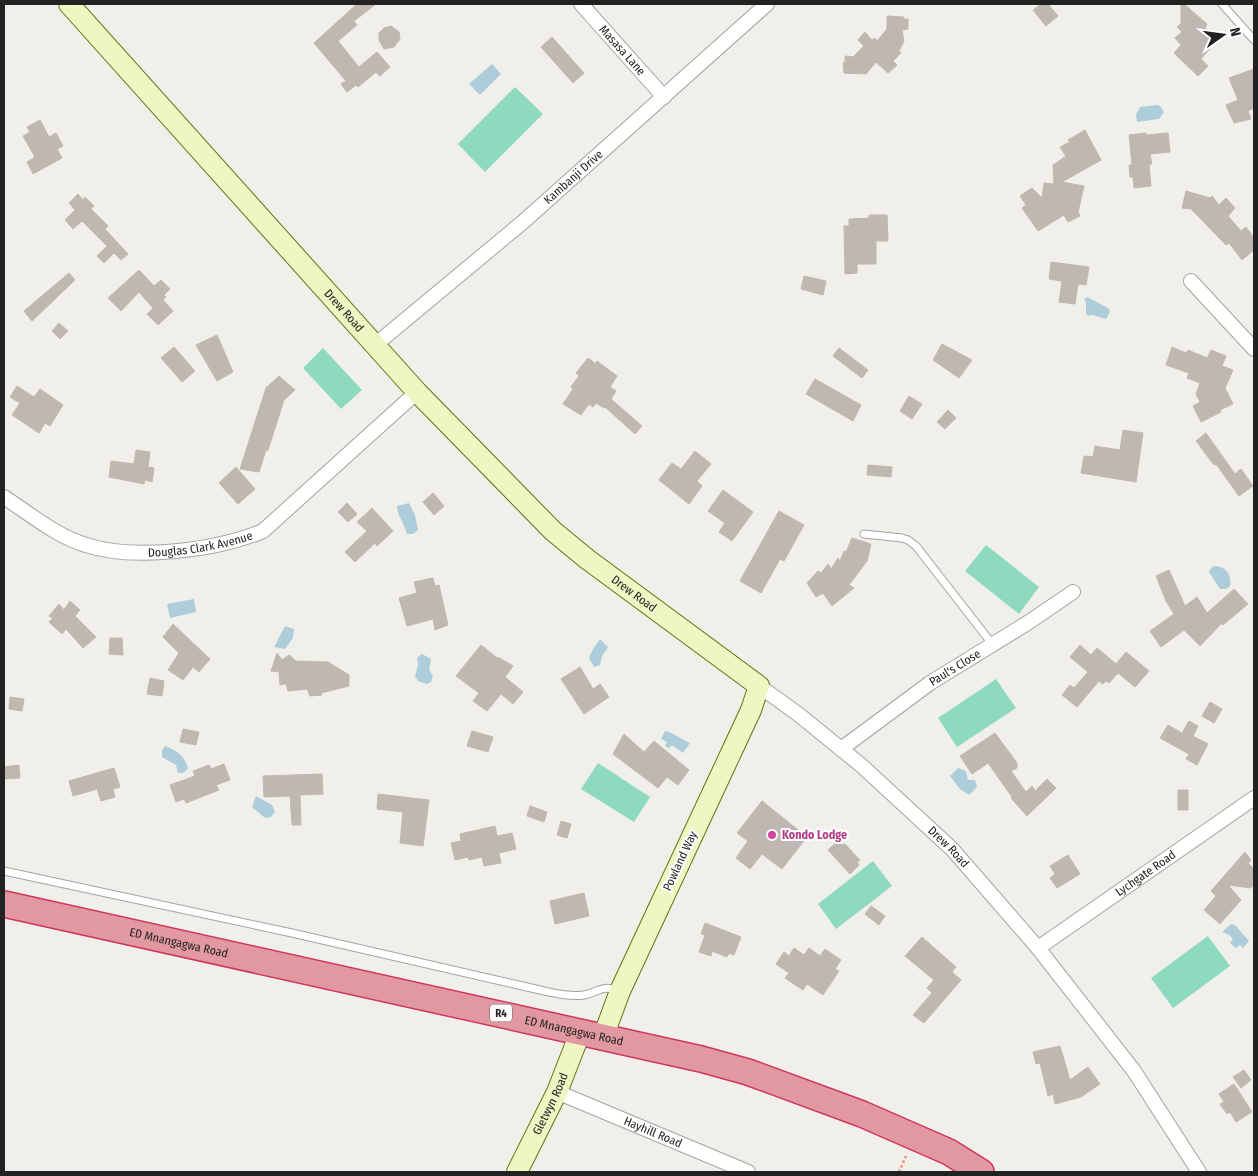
<svg xmlns="http://www.w3.org/2000/svg" width="1258" height="1176" font-family="'Fira Sans Condensed',sans-serif">
	<style>
		.pitch { fill: #8ed9c2 }
		.water { fill: #adcddb }
		.building { fill: #bfb8b2; stroke: #c2b7ac }
		.lines { fill: none; stroke-linecap: round; stroke-linejoin: round }
		.lane-casing { stroke: #a3a3a3; stroke-width: 9 }
		.street-casing { stroke: #a3a3a3; stroke-width: 16 }
		.secondary-casing { stroke: #61740e; stroke-width: 22 }
		.highway-casing { stroke: #cf365f; stroke-width: 28 }
		.path { stroke: #f0907b; stroke-width: 2.5; stroke-dasharray: 2.5 2.5; stroke-linecap: butt }
		.lane { stroke: #fff; stroke-width: 7 }
		.street { stroke: #fff; stroke-width: 14 }
		.secondary { stroke: #eff6c3; stroke-width: 20 }
		.highway { stroke: #e298a0; stroke-width: 25 }
		.hotel-dot { fill: #d1479c; stroke: #fff; stroke-width: 2 }
		.labels { text-anchor: middle; stroke-width: 4; stroke-linejoin: round; paint-order: stroke }
		.shield { fill: #fff; stroke: #646464; stroke-width: 1 }
		.shield-label { font-size: 11px; font-weight: bold; fill: #222 }
		.street-label { font-size: 12px; fill: #222; stroke: #fff }
		.hotel-label { font-size: 12px; font-weight: bold; fill: #b23c85; stroke: #fff; text-anchor: start }
	</style>
	<rect width="100%" height="100%" fill="#f1efe9"/>
	<!-- pitch -->
	<path class="pitch" d="M515,87L543,114L485,172L458,144Z
		M323,348L362,390L341,409L303,368Z
		M986,545L1039,587L1019,614L965,571Z
		M996,679L1016,708L957,747L938,718Z
		M598,763L650,797L634,822L581,789Z
		M873,861L892,886L836,929L818,904Z
		M1208,936L1230,966L1173,1008L1151,978Z"/>
	<!-- water -->
	<path class="water" d="M492,64L501,74L480,95L469,84Z
		M1157,105L1160,106L1164,112L1159,119L1137,122L1136,115L1140,107Z
		M1087,297L1108,308L1110,311L1107,318L1105,319L1093,315L1088,316L1086,313V303L1084,299Z
		M409,503L415,515L418,530L413,534H407C404,523 398,517 397,506Z
		M1214,566C1226,566 1232,575 1230,586L1226,589H1220L1209,572L1211,568Z
		M194,599L196,612L170,618L167,604Z
		M285,626L294,629L293,638L285,649L274,647Z
		M600,639L608,647L602,656L600,665L594,667L589,658L593,649Z
		M422,654L431,659L429,670L433,676L431,682L427,684L418,681L415,676L418,665L417,658Z
		M665,731C674,733 681,739 690,743L683,753L672,745L669,748L665,746L667,742L661,739Z
		M165,746C178,751 185,756 188,769L183,773H178L176,765L162,757V751Z
		M958,768L966,771L968,780H975L977,787L969,795L960,789L950,776Z
		M256,796L272,805L275,812L271,817L265,818L252,807Z
		M1231,924L1235,925L1249,941L1243,948L1240,945L1236,948L1230,943L1233,939L1229,935L1222,932Z"/>
	<!-- building -->
	<path class="building" d="M357,4H376L354,21L357,25L338,41L359,67L377,52L390,67L380,76L376,72L358,87L356,85L347,92L341,84L346,81L314,43Z
		M1041,4H1048L1058,16L1046,26L1033,10Z
		M1181,4H1184L1207,24L1205,28L1218,39L1201,59L1208,66L1198,76L1174,53L1181,45L1175,38L1182,32L1177,27L1181,24Z
		M887,16L904,17L903,19H908V29L902,30L904,41L899,51L901,53L893,61L897,65L888,73L876,62L866,74L844,73L843,63L845,62V56L853,57L864,46L858,40L865,32L872,40L875,38L877,41L887,29Z
		M391,26L399,32L400,39L394,47L384,49L379,40V33L384,28Z
		M552,37L584,73L573,83L541,47Z
		M1254,69V108L1248,111L1251,119L1234,123L1226,105L1238,100L1229,78Z
		M40,120L49,137L56,133L63,146L57,149L62,158L33,174L27,162L35,157L23,136L30,132L27,127Z
		M1085,130L1101,160L1062,182L1084,186L1078,212L1080,216L1068,222L1064,215L1038,231L1022,208L1026,205L1020,196L1032,188L1042,198L1044,183L1054,184L1053,165L1066,156L1060,147L1070,142L1068,140Z
		M1146,133V135L1168,133L1170,152L1150,154L1152,164H1149L1151,186L1134,188L1133,177H1130L1129,165H1132L1129,135Z
		M1186,191L1210,198L1212,196L1219,205L1226,198L1235,208L1228,216L1241,231L1246,227L1254,238V250L1242,260L1229,243L1226,245L1191,209L1182,208Z
		M78,194L83,200L85,197L94,206L91,209L108,226L105,229L128,254L121,260L114,253L104,263L97,256L107,246L82,221L73,229L65,220L75,210L69,203Z
		M869,215H887L888,241H876V264H857V273L845,274L844,226H849V219L869,218Z
		M1051,262L1089,267L1086,285L1078,284L1075,304L1059,302L1062,281L1049,279Z
		M139,270L154,286L161,280L170,289L164,295L166,297L163,300L173,311L158,325L147,314L153,308L139,292L121,311L108,298Z
		M69,273L75,280L32,321L24,311Z
		M804,276L826,281L823,295L801,289Z
		M59,323L68,331L60,339L52,331Z
		M217,335L233,372L217,381L196,345Z
		M942,344L972,360L959,378L933,360Z
		M174,347L195,371L182,382L161,358Z
		M1172,347L1186,353L1188,350L1207,358L1211,350L1226,356L1222,366L1233,370L1225,388L1233,404L1220,410L1221,412L1201,422L1193,406L1200,402L1196,394L1200,383L1187,378L1189,373L1166,365Z
		M839,348L868,370L862,378L833,356Z
		M588,358L596,364L597,361L617,376L610,387L616,391L611,399L642,426L635,434L605,407L604,408L596,403L593,407L589,404L581,415L563,404L573,389L571,387L579,376L576,373Z
		M279,376L295,390L284,400L268,450H266L259,472L240,469L266,388Z
		M815,379L861,405L853,421L806,394Z
		M17,386L34,397L40,389L63,405L50,426L45,423L39,433L12,415L20,403L10,397Z
		M909,396L922,404L912,419L900,411Z
		M948,410L956,418L945,429L937,422Z
		M1123,430L1143,433L1136,482L1081,473L1084,456L1093,457L1095,446L1120,450Z
		M1206,433L1235,474L1241,469L1253,486L1239,496L1216,464L1214,465L1196,441Z
		M136,450L150,452L148,467L154,468L152,482L145,480L144,484L109,477L111,461L134,464Z
		M695,451L711,464L697,481L702,486L689,504L659,480L672,463L681,469Z
		M868,465L892,467L891,477L867,475Z
		M236,467L255,489L238,504L219,483Z
		M723,490L753,512L732,541L719,532L725,523L708,511Z
		M433,493L444,506L434,515L423,502Z
		M347,503L357,514L348,522L338,512Z
		M372,508L393,531L377,546L375,543L355,562L345,552L367,531L357,522Z
		M779,511L804,525L784,561L780,559L761,593L740,581Z
		M852,538L871,544L867,561L849,585L854,588L832,606L823,593L816,597L807,583L818,571L821,573L828,564L831,569L838,558L840,561L844,551L846,552Z
		M1169,570L1185,606L1197,597L1207,613L1234,589L1248,604L1223,625L1222,623L1200,646L1184,630L1161,647L1150,631L1174,614L1166,601L1156,576Z
		M433,578L435,586L439,585L448,625L435,630L433,619L407,626L399,598L417,593L414,582Z
		M70,601L80,610L75,616L96,637L83,648L66,629L62,634L49,622L53,618L49,616L59,604L64,610Z
		M173,624L210,659L199,672L193,667L183,680L168,670L179,653L163,637Z
		M110,638H122L123,655L109,654Z
		M481,645L497,658L498,657L513,666L505,677L523,692L513,704L501,694L487,711L473,701L479,693L456,676Z
		M1080,645L1091,655L1097,648L1116,664L1126,652L1149,671L1135,687L1118,673L1109,683L1106,681L1103,684L1099,681L1077,707L1062,695L1070,685L1074,688L1088,672L1070,657Z
		M277,653L282,660L289,655L296,661L328,662L349,675V686L321,693L322,695L310,696L307,689L288,691L286,684L280,685L279,672L271,671Z
		M580,667L593,689L600,684L609,697L584,714L561,679Z
		M150,678L164,681L162,696L147,694Z
		M10,697L24,699L22,711L9,709Z
		M1210,702L1222,709L1214,723L1202,716Z
		M1189,721L1198,726L1193,736L1208,744L1197,765L1186,759L1189,754L1160,738L1168,725L1182,733Z
		M183,729L199,732L196,745L180,742Z
		M472,731L493,737L488,752L467,746Z
		M995,733L1017,763V768L1011,771L1026,792L1032,786L1036,792V790L1047,779L1056,788L1027,816L1011,798L1012,797L988,763L972,774L960,756Z
		M624,734L644,752L654,741L689,770L678,785L667,777L658,788L613,754Z
		M224,764L230,780L216,785L219,790L186,803L184,799L176,802L170,785L195,776L193,771L209,765L211,769Z
		M19,765L20,778L4,779V767Z
		M114,768L120,787L113,789L115,797L101,801L97,789L73,796L69,781Z
		M322,774L323,794L300,795L301,825H292L290,796L264,797L263,776Z
		M1178,790H1188V810H1178Z
		M378,794L429,800L423,846L400,843L403,812L377,809Z
		M762,801L807,837L782,869L762,854L750,869L736,858L748,841L737,833Z
		M530,806L547,812L544,822L527,816Z
		M561,821L571,824L567,838L557,835Z
		M495,826L497,836L512,833L516,849L499,853L501,863L484,866L482,857L469,860L468,857L455,860L451,843L461,841L460,834Z
		M839,840L841,845L845,844L860,860L857,862L859,865L850,874L828,850Z
		M1245,852L1251,860L1248,863L1254,869V883L1251,888L1228,885L1241,900L1220,924L1204,910L1216,896L1211,891Z
		M1068,855L1080,874L1057,888L1050,878L1055,874L1050,866Z
		M584,893L589,916L555,924L550,901Z
		M871,906L885,916L879,925L865,914Z
		M705,923L741,937L734,955L729,953L727,957L712,951L711,956L699,952L705,935L701,934Z
		M922,937L956,967L952,972L961,980L924,1023L913,1015L932,993L927,988L934,980L905,956Z
		M794,948L804,955L809,948L820,956L825,949L841,960L835,969L839,971L823,995L807,984L803,990L785,978L789,973L776,964L784,952L789,956Z
		M1060,1046L1070,1080L1088,1067L1100,1084L1081,1097L1055,1104L1053,1094L1048,1096L1040,1063L1036,1064L1033,1052Z
		M1244,1070L1251,1080L1241,1088L1233,1077Z
		M1234,1084L1252,1112L1236,1122L1230,1112L1227,1114L1220,1104L1224,1102L1219,1094Z"/>
	<g class="lines">
		<!-- lane casing -->
		<g class="lane-casing">
			<path id="lane" d="M1222,4L1254,40
				M864,534L902,538L908,540L916,546L993,645
				M4,871L292,933L540,990C554,993 569,997 584,995C600,992 599,985 618,990"/>
		</g>
		<!-- street casing -->
		<g class="street-casing">
			<g id="street">
				<path id="s1" d="M581,4L664,97"/>
				<path d="M1191,281L1254,349"/>
				<path id="s2" d="M375,345L523,222L767,4"/>
				<path id="s3" d="M4,497C30,514 56,536 86,545C135,561 217,550 263,531L417,392"/>
				<path id="s4" d="M759,686L798,714L862,766L952,849L1038,948L1134,1071L1199,1172"/>
				<path id="s5" d="M841,749L930,683L1029,622L1073,592"/>
				<path id="s6" d="M1038,948L1254,798"/>
				<path id="s7" d="M557,1092L748,1172"/>
			</g>
		</g>
		<!-- secondary casing -->
		<g class="secondary-casing">
			<g id="secondary">
				<path id="s8" d="M69,4L417,392L553,531L587,559L759,686L751,710L620,991L603,1037"/>
				<path id="s9" d="M517,1172L557,1092L580,1033"/>
			</g>
		</g>
		<!-- highway casing -->
		<g class="highway-casing">
			<g id="highway">
				<path id="s10" d="M4,904L701,1059L748,1072L862,1114L949,1152L981,1172"/>
			</g>
		</g>
		<!-- path -->
		<path class="path" d="M899,1172L907,1154"/>
		<!-- lane -->
		<use href="#lane" class="lane"/>
		<!-- street -->
		<use href="#street" class="street"/>
		<!-- secondary -->
		<use href="#secondary" class="secondary"/>
		<!-- highway -->
		<use href="#highway" class="highway"/>
	</g>
	<!-- markers -->
	<circle class="hotel-dot" cx="772" cy="835" r="5"/>
	<g class="labels">
		<!-- shield labels -->
		<rect class="shield" x="490" y="1004.5" width="22" height="17" rx="4"/>
		<g class="shield-label">
			<text x="501" y="1017">R4</text>
		</g>
		<!-- street labels -->
		<g class="street-label">
			<text dy="4" stroke="none"><textPath href="#s1" startOffset="62">Masasa Lane</textPath></text>
			<text dy="4" stroke="none"><textPath href="#s2" startOffset="260">Kambanji Drive</textPath></text>
			<text dy="4" stroke="none"><textPath href="#s8" startOffset="412">Drew Road</textPath></text>
			<text dy="4" stroke="none"><textPath href="#s3" startOffset="211">Douglas Clark Avenue</textPath></text>
			<text dy="4" stroke="none"><textPath href="#s8" startOffset="818">Drew Road</textPath></text>
			<text dy="4" stroke="none"><textPath href="#s5" startOffset="140">Paul's Close</textPath></text>
			<text dy="4" stroke="none"><textPath href="#s4" startOffset="249">Drew Road</textPath></text>
			<text transform="translate(680 861) rotate(-65)" y="4">Powland Way</text>
			<text dy="4" stroke="none"><textPath href="#s6" startOffset="131">Lychgate Road</textPath></text>
			<text dy="4" stroke="none"><textPath href="#s10" startOffset="179">ED Mnangagwa Road</textPath></text>
			<text dy="4" stroke="none"><textPath href="#s10" startOffset="584">ED Mnangagwa Road</textPath></text>
			<text dy="4" stroke="none"><textPath href="#s9" startOffset="76">Gletwyn Road</textPath></text>
			<text dy="4" stroke="none"><textPath href="#s7" startOffset="104">Hayhill Road</textPath></text>
		</g>
		<!-- hotel labels -->
		<g class="hotel-label">
			<text x="782" y="839">Kondo Lodge</text>
		</g>
	</g>
	<!-- border -->
	<rect width="1258" height="1176" fill="none" stroke="#222222" stroke-width="10"/>
	<!-- north arrow -->
	<g transform="translate(1223 35) rotate(76)" stroke="#ffffff" stroke-width="4" paint-order="stroke">
	<path d="M0-4L9 19L0 12L-9 19Z" fill="#222222"/>
	<text y="-8" font-size="14" font-weight="bold" text-anchor="middle" fill="#222222">N</text>
	</g>
</svg>
